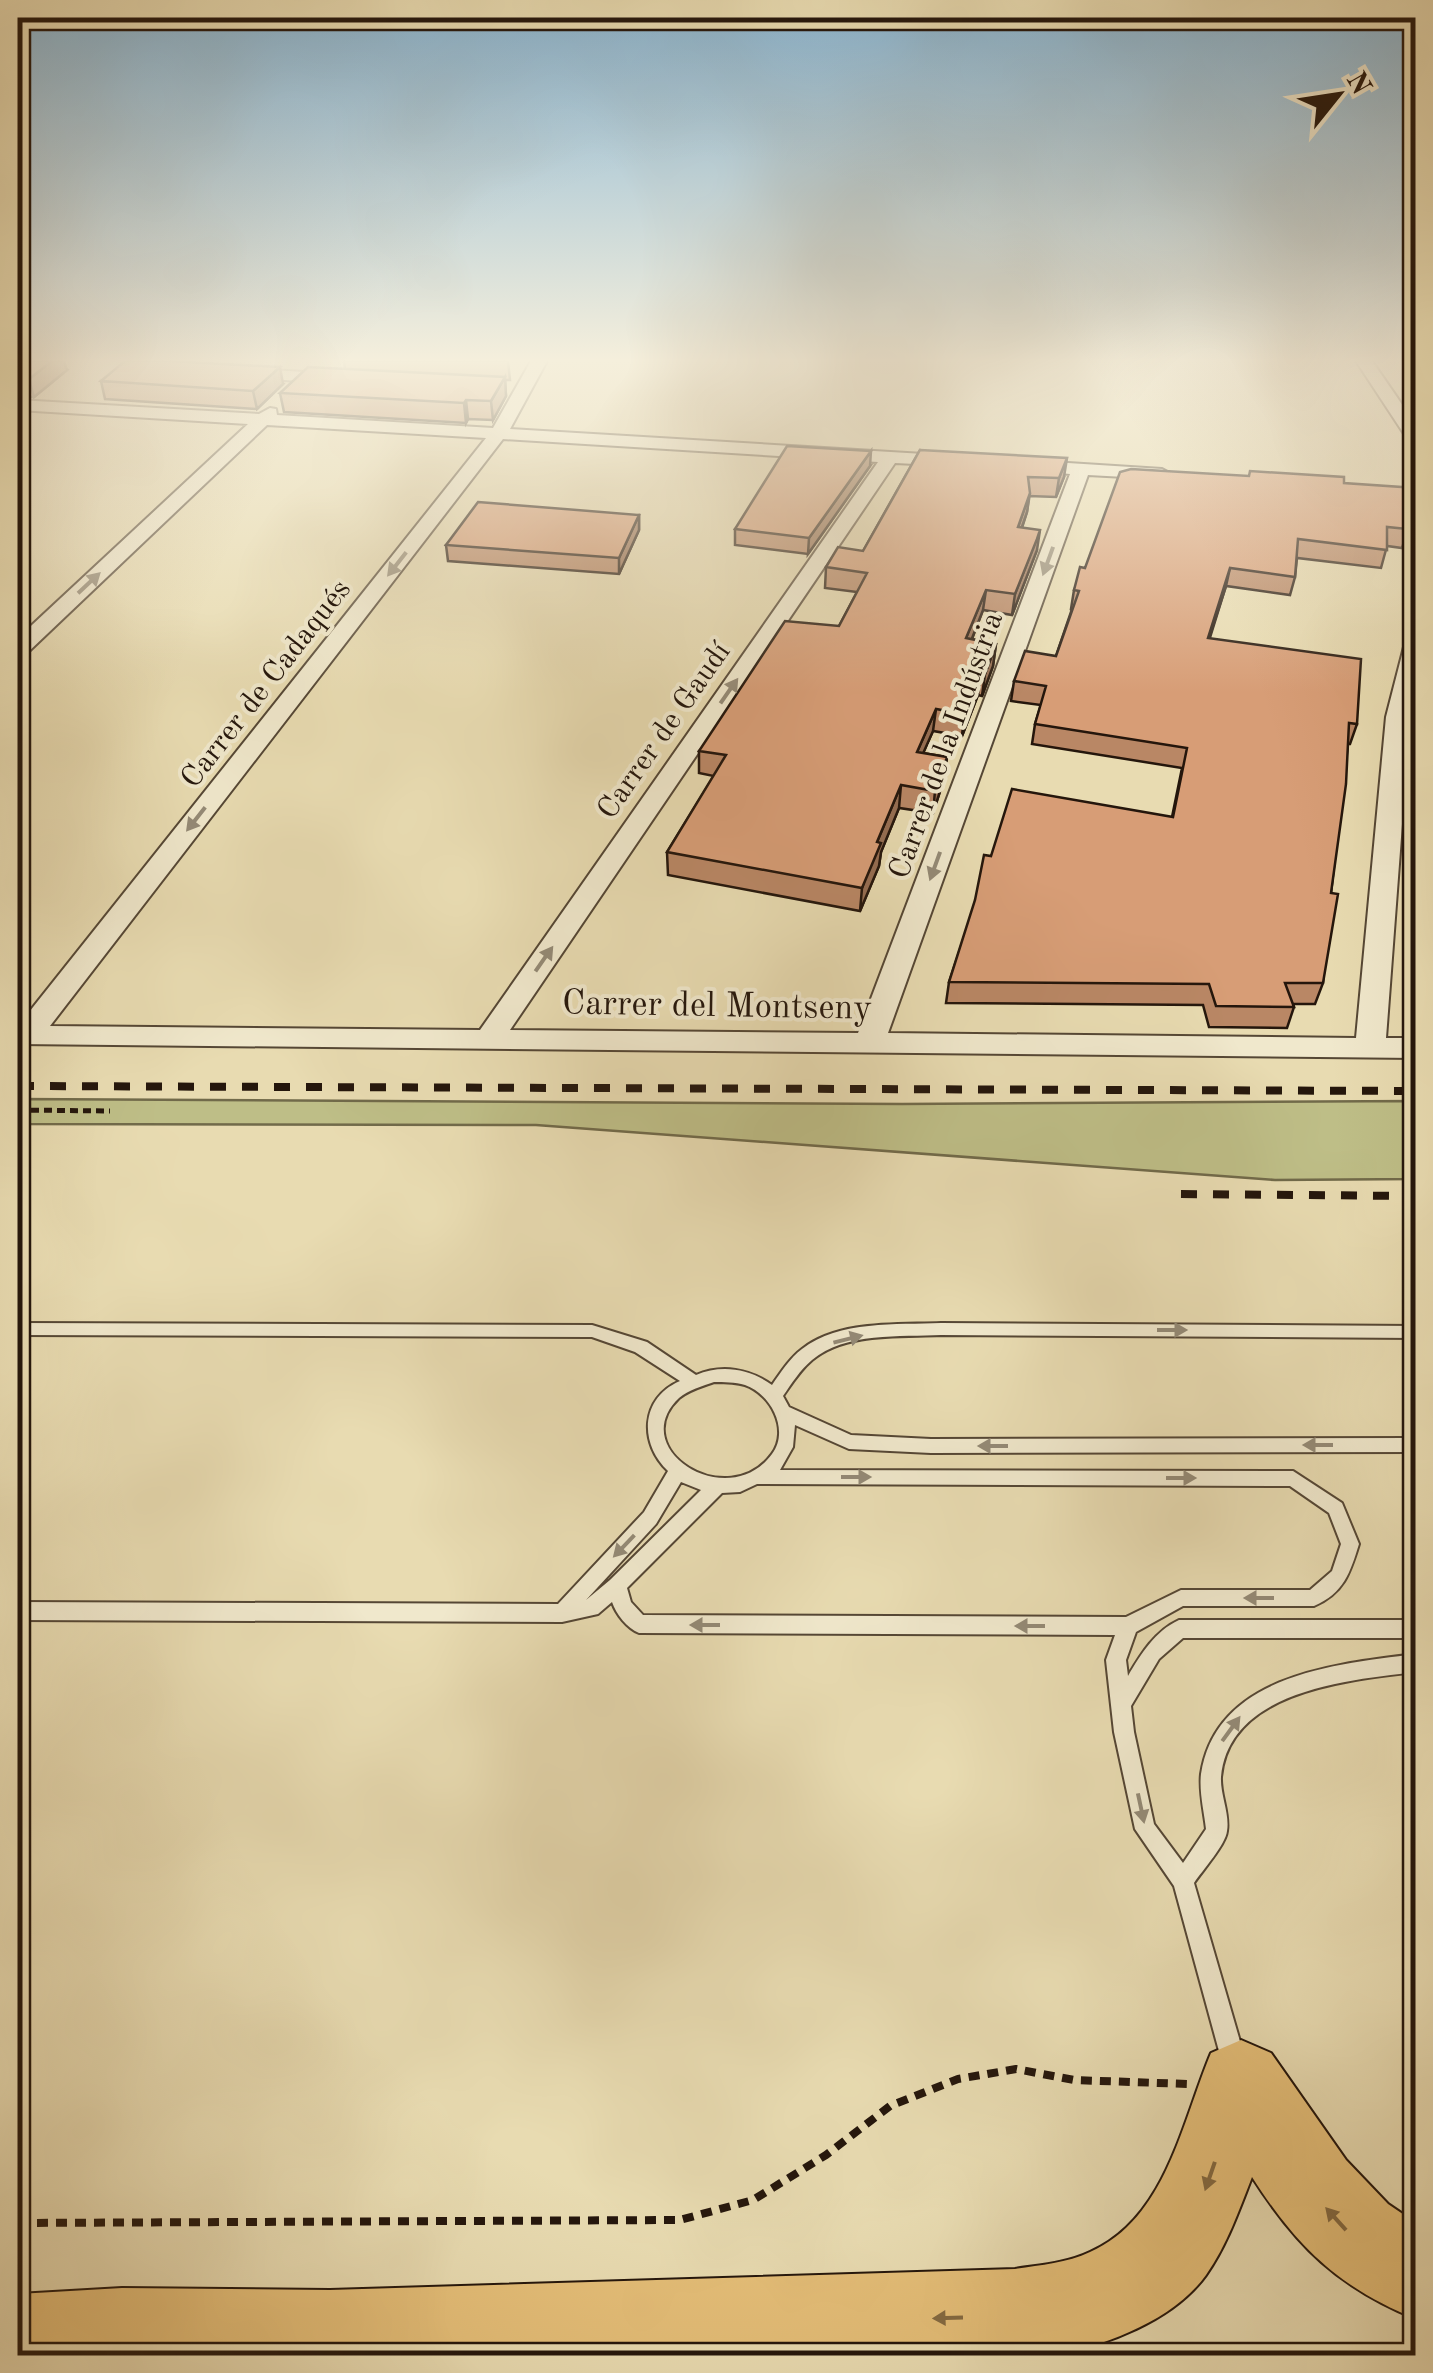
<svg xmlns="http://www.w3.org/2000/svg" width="1433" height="2373" font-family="'Old Standard TT',serif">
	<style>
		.green { fill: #bebe87; stroke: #716a4a; stroke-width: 2.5 }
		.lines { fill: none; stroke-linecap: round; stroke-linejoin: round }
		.lane-casing { stroke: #554735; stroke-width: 4 }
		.street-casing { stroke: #554735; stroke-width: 4 }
		.highway-casing { stroke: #24160c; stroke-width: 4 }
		.path-far1 { stroke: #24160c; stroke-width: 5; stroke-dasharray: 8 5; stroke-linecap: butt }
		.path { stroke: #24160c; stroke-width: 8; stroke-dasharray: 11 8; stroke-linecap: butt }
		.lane { fill: #f0e8cc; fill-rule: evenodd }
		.street { fill: #f0e8cc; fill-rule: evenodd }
		.highway { fill: #e4be78; fill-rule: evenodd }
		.rail { stroke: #24160c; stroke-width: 8; stroke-dasharray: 16 16; stroke-linecap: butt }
		.wall { fill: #b98765; stroke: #24160c; stroke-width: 2.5 }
		.shaded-wall { fill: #966e53; stroke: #24160c; stroke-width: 2.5 }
		.building { fill: #d79d76; stroke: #24160c; stroke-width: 2.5 }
		.oneway { fill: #948a76 }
		.oneway2 { fill: #846a42 }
		.labels { text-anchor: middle; stroke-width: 8; stroke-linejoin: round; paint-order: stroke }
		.far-street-label { font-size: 30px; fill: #24160c; stroke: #f0e8cc }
		.street-label { font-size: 35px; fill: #24160c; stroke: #f0e8cc }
	</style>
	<rect width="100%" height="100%" fill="#e8dbb1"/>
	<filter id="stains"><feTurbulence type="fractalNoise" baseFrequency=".002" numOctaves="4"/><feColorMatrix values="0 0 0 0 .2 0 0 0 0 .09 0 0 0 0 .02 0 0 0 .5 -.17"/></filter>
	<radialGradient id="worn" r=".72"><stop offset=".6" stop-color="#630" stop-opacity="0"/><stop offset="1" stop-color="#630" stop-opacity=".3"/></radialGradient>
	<!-- green -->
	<path class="green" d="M18,1099L902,1104L1415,1101V1179L1275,1180L536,1125L18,1124Z"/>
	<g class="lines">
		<!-- lane casing -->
		<g class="lane-casing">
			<path id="lane" d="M1416,384V402L1407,389Z
				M18,1323L592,1325L647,1342L696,1375C722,1364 750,1369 772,1385C781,1372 790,1358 802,1349C839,1320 897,1325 941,1323L1416,1326V1338L941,1335C901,1337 845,1332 812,1360C800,1370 792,1383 783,1396L789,1407L851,1435L931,1439L1416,1438V1452L931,1453L849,1449L795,1425L793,1447L780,1470L1293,1471L1342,1503L1359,1544C1350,1573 1344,1593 1314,1606H1183L1136,1632L1126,1660L1128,1676C1141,1654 1155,1631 1179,1620H1416V1638H1183L1159,1659L1131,1706L1134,1732L1154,1824L1183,1863L1206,1829C1204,1811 1199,1792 1201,1774C1216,1675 1335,1664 1416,1654V1672C1349,1680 1229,1690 1221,1777C1220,1795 1230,1814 1227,1831C1226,1844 1202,1871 1194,1883L1246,2062L1242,2070L1234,2074L1226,2070L1222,2062L1174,1886L1135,1829L1114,1732L1106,1660L1115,1635L639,1633C627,1628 616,1614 612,1602L598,1614L562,1622L18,1620V1602L558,1604L644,1512L668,1471C639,1444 640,1398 680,1381L635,1352L592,1337L18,1335ZM714,1382C724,1382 735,1382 745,1385C771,1394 790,1430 772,1454C728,1514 625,1449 679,1398C688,1390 703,1386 714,1382ZM681,1482L701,1490L610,1580L586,1600L656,1524ZM757,1484L1290,1486L1329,1513L1341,1544L1332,1571L1310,1590H1181L1126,1617L643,1615L631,1602L627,1588L722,1493L740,1492Z"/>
		</g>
		<!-- street casing -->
		<g class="street-casing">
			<path id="street" d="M531,361H547L510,429L957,456L966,461L957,466L895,463L510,1030L858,1033L1070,474L1015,469L1012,465L1021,460L1162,469L1171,474L1162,479L1088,475L888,1033L1356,1038L1386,717L1405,643L1416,637V692L1410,717L1386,1038H1416V1058L18,1044V1026L486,438L267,425L26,654L18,656V638L248,424L18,410V400L259,414L270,408L276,409L277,415L493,428ZM503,439L878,462L480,1030L50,1026Z
				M1356,361H1372L1416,425V444L1410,443Z
				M238,368L339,374L347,379L339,384L232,376L230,373Z"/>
		</g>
		<!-- highway casing -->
		<g class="highway-casing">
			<path id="highway" d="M1241,2040L1271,2053L1346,2160L1388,2204L1416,2223V2319C1338,2287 1297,2247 1252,2177C1239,2210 1227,2245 1206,2275C1173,2321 1106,2345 1052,2356H18V2294L122,2288L330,2290L1015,2269C1040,2265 1067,2263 1090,2252C1166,2219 1182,2122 1211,2053Z"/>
		</g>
		<!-- path-far1 -->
		<path class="path-far1" d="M18,1110L110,1111"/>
		<!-- path -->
		<path class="path" d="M18,2223L680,2220L753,2200L826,2155L890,2106L958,2079L1016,2069L1074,2080L1188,2084"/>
		<!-- lane -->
		<use href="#lane" class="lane"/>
		<!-- street -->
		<use href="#street" class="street"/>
		<!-- highway -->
		<use href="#highway" class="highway"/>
		<!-- rail -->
		<path class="rail" d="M18,1086L1416,1091
			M1181,1194L1416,1196"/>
	</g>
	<!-- wall -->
	<path class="wall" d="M18,361L67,370L34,397L18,396Z
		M344,361H508L510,380H505L506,396L493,420L468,419L466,423L284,412L280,393L345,369Z
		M101,381L283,384L257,409L105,399Z
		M920,450L1064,477L1056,497L1029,496L1027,512L1022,528L1037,550L1012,615L983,610L972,639L996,644L993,666L982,696L978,695L962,736L933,731L923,753L947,757L944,779L933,813L899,808L881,852L879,866L860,911L668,875L667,852L714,776L699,773V751L839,626L857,592L825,588L826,567L863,551Z
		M870,466L808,554L735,545V529Z
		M1344,483L1416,501L1402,548L1387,546L1381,568L1297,558L1295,577L1290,595L1226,586L1209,638L1357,724L1350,744H1348L1331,893L1323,983L1315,1004H1293L1294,1007L1287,1028L1209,1027L1203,1005L946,1003L949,982L991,856L1172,817L1182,768L1032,744L1035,724L1041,705L1011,701L1014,681L1056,656L1072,609H1071L1074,590L1085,568Z
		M639,515V530L619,574L448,561L446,545Z"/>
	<!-- shaded-wall -->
	<path class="shaded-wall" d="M52,361H64L67,370L34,397L29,379Z
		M280,367L283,384L257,409L253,391Z
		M505,377L506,396L493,420L491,401Z
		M466,400L468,419L466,423L464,403Z
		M871,451L870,466L808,554L809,538Z
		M1067,458L1064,477L1056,497L1059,478Z
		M1030,493L1027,512L1015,547L1018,527Z
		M639,515V530L619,574V558Z
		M1040,530L1037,550L1012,615L1015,594Z
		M1230,568L1226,586L1204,657L1208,638Z
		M986,590L983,610L964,659L966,638Z
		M996,644L993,666L982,696L985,674Z
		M981,674L978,695L962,736L964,714Z
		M936,709L933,731L914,774L917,752Z
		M947,757L944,779L933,813L935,791Z
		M901,785L899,808L881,852L879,866L860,911L862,888L877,842Z"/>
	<!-- building -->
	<path class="building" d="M18,361H52L29,379H18Z
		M125,361H168L280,367L253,391L101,381Z
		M308,367L505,377L491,401L466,400L464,403L280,393Z
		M787,446L871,451L809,538L735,529Z
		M920,450L1067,458L1059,478L1028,477L1030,493L1018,527L1040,530L1037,539L1015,594L986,590L966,638L996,644L985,674H981L964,714L936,709L917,752L947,757L935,791L901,785L877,842L881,843L862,888L667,852L726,755L699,751L785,621L839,626L867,573L826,567L838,547L863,551Z
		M1131,469L1249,476L1250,471L1344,477V483L1416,488V501L1407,529L1387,527V550L1298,539L1295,577L1230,568L1208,638L1361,659L1357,724L1349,723L1346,784L1331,893L1338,894L1323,983H1285L1294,1007L1216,1006L1209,984L949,982L975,900L984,855L991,856L1012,789L1173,817L1187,748L1035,724L1046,686L1014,681L1025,651L1056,656L1079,591L1074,590L1080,567L1085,568L1120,472Z
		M478,502L639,515L619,558L446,545Z"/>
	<!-- one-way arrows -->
	<defs><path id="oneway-solid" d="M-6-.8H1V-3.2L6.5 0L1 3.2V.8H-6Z" transform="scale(2.5)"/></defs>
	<g class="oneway">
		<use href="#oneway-solid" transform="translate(1048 561) rotate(110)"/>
		<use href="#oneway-solid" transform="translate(397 564) rotate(128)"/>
		<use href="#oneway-solid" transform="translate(89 583) rotate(-43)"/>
		<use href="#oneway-solid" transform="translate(729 691) rotate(-55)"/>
		<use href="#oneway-solid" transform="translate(196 819) rotate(128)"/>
		<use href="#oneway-solid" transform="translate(935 866) rotate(110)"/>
		<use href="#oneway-solid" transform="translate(544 959) rotate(-55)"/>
		<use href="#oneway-solid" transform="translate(1172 1330)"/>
		<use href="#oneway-solid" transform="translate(848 1339) rotate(-14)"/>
		<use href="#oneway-solid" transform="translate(1318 1445) rotate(180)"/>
		<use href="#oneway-solid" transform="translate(993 1446) rotate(180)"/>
		<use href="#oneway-solid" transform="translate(856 1477)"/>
		<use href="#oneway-solid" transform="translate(1181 1478)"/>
		<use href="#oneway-solid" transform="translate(624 1546) rotate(134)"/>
		<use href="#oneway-solid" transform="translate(1259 1598) rotate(180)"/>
		<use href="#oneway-solid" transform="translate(705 1625) rotate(-180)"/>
		<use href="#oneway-solid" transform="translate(1030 1626) rotate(-180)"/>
		<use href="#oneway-solid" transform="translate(1231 1729) rotate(-54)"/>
		<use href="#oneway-solid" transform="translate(1141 1808) rotate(78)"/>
	</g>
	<g class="oneway2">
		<use href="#oneway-solid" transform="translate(1210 2176) rotate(109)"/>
		<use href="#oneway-solid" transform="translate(1336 2219) rotate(-132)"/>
		<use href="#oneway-solid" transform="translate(948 2318) rotate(178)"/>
	</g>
	<!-- sky -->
	<linearGradient id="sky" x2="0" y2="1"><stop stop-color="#89b6d4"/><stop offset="0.52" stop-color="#f5efdc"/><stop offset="1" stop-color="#f5efdc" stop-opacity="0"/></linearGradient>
	<rect width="1433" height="693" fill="url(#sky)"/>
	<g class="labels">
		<!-- far-street labels -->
		<g class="far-street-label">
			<text transform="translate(265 683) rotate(-52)" y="10">Carrer de Cadaqués</text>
			<text transform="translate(663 730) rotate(-55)" y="10">Carrer de Gaudí</text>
			<text transform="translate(945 745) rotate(-70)" y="10">Carrer de la Indústria</text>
		</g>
		<!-- street labels -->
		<g class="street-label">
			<text transform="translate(717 1004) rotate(1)" y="12">Carrer del Montseny</text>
		</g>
	</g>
	<!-- margin -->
	<rect width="1433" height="2373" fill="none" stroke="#e8dbb1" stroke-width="60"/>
	<rect x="20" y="20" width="1393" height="2333" fill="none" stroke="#24160c" stroke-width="5"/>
	<rect x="30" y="30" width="1373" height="2313" fill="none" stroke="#24160c" stroke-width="2.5"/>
	<!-- north arrow -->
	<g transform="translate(1338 95) rotate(60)" stroke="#f0e8cc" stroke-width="8" paint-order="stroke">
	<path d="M0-8L18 38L0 25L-18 38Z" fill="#24160c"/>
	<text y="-15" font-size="28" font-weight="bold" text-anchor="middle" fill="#24160c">N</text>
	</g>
	<rect width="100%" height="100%" filter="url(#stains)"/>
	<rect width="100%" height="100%" fill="url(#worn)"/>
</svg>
